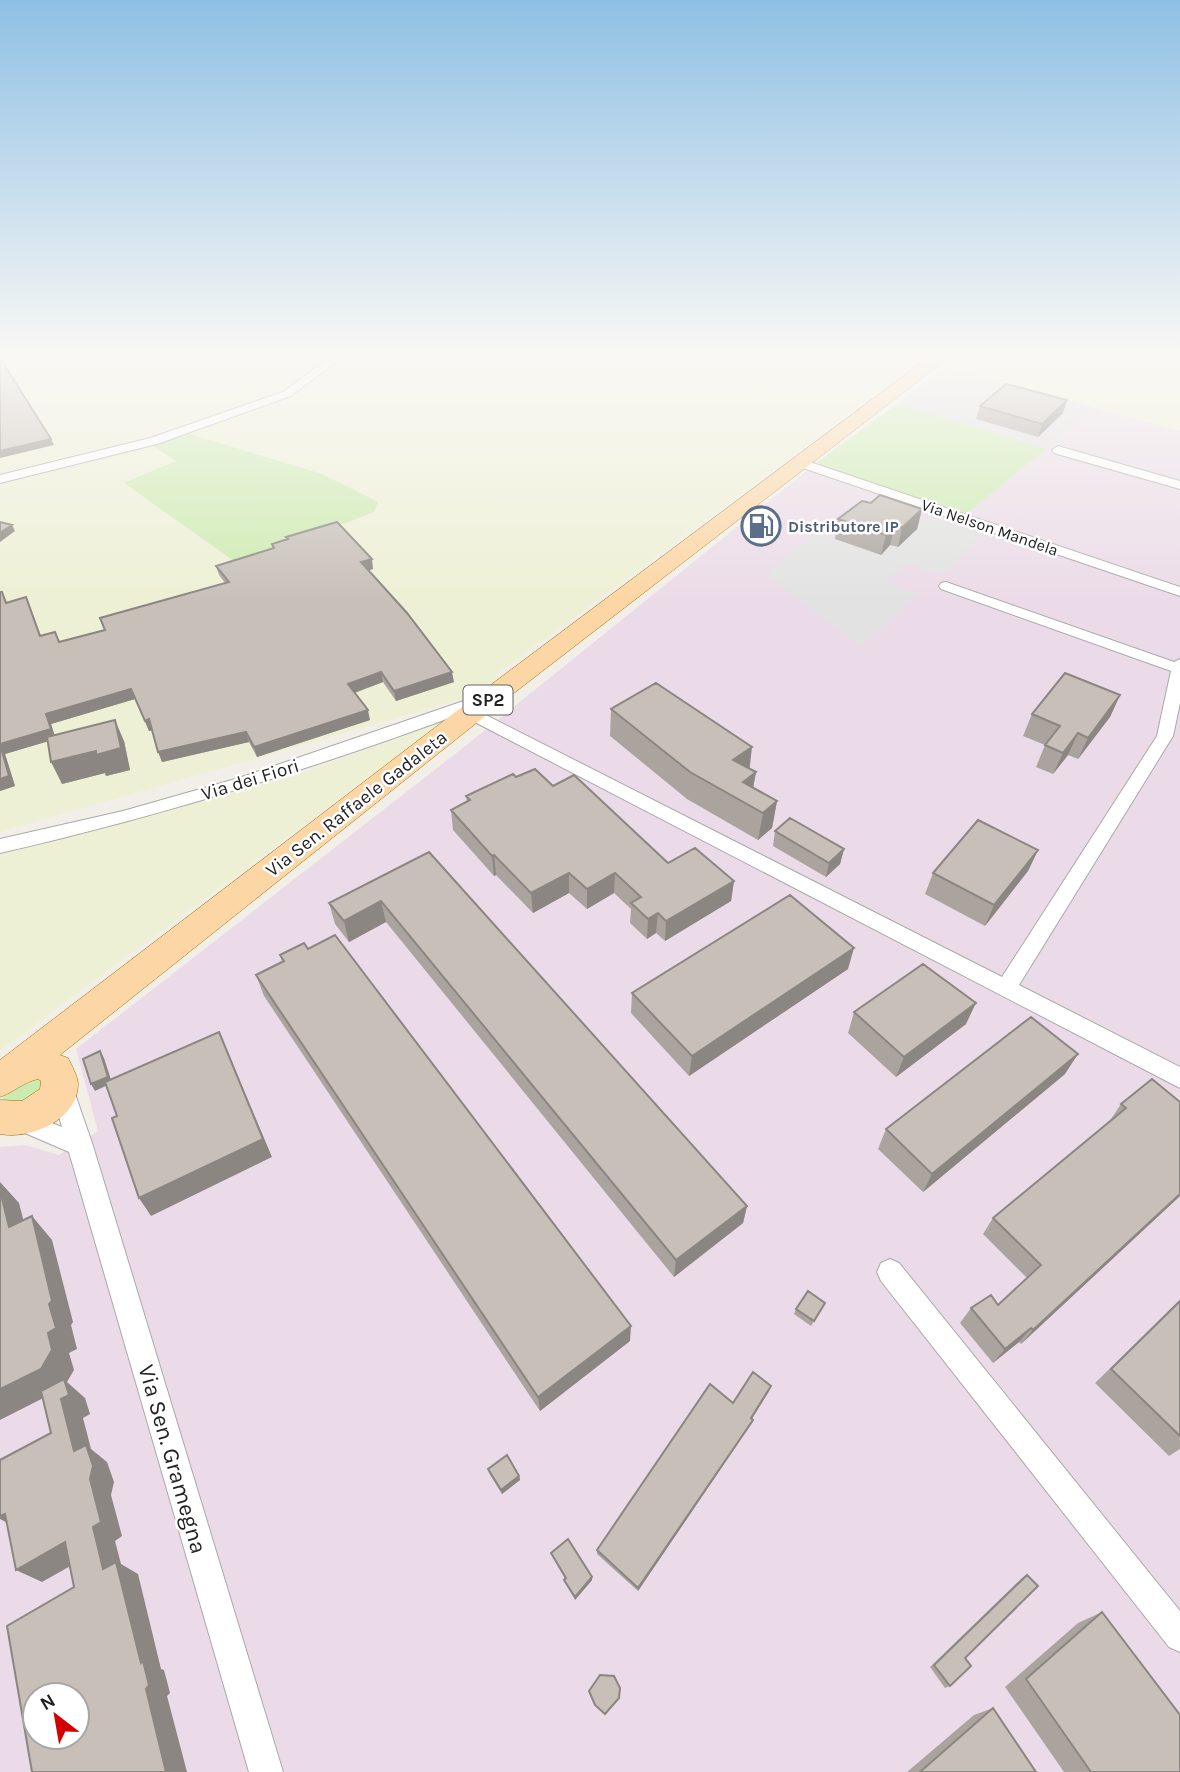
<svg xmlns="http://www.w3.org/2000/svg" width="1180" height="1772" font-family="Karla,sans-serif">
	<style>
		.residential { fill: #e0dfdf }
		.industrial { fill: #ebdbe8; fill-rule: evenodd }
		.farmland { fill: #eef0d5 }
		.grass { fill: #cdebb0 }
		.parking { fill: #e2e2e2 }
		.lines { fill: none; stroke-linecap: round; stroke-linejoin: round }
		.street-casing { stroke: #a9a9a9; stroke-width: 2 }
		.primary-casing { stroke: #a06b00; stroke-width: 1 }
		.street { fill: #fff; fill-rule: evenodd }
		.primary { fill: #fcd6a4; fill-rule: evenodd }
		.wall { fill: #aba49e }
		.shaded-wall { fill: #8b8681 }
		.building { fill: #c7bfb8; stroke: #8b8681; stroke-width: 2; fill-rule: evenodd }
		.labels { text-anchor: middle; stroke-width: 5; stroke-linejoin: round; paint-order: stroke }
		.far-service-label { font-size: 16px; font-weight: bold; fill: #4e5e75; stroke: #fff; text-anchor: start }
		.far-street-label { font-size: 16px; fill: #222; stroke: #fff }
		.shield { fill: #fff; stroke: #646464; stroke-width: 2 }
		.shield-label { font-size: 18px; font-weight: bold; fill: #222 }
		.street-label { font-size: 19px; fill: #222; stroke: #fff }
		.near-street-label { font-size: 23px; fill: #222; stroke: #fff }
	</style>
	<rect width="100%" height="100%" fill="#f2efe9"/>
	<!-- residential -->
	<path class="residential" d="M945,367L1096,408L1046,449L897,404Z"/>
	<!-- industrial -->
	<path class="industrial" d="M1096,408L1180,431V1772H0V1147L25,1145L59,1155L98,1131L76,1049L464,747L815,464L965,515ZM35,1695H77V1737H35Z"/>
	<!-- farmland -->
	<path class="farmland" d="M0,354H330L279,393L128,442L106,447L107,454L152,445L296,395L349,354H931L496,675L505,687L0,832Z
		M961,354H1180V431L945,367Z
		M438,722H443L0,1051V854L292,777Z"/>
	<!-- grass -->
	<path class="grass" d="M897,404L1046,449L965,515L815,464Z
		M186,433L322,474L378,502L374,512L238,564L124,483L176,461L152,445Z
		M22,1078L43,1079L42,1102L2,1104L4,1092Z"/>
	<!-- parking -->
	<path class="parking" d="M929,517L984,534L944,574L905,564L885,581L917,595L861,646L766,575L816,533L881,555L890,545L898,547Z"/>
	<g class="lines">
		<!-- street casing -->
		<g class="street-casing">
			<path id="street" d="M334,354H346L291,396L157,444L0,483V475L150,438L283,392Z
				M1058,446L1180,481V489L1054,453L1052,450Z
				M801,459L1180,587V596L797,466L795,463Z
				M946,582L1174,662L1180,659V703L1173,736L1019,985L1180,1067V1088L465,717L463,713C312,769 158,817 0,853V839L123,811L239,778L484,694L490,695L492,699L474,709L1002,977L1157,736L1171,671L941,589L939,586L941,583Z
				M61,1075L69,1078L72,1085L93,1146L283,1772H249L69,1152L11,1127L7,1120L11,1113L19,1110L62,1127L50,1085L53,1078Z
				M890,1259L899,1263L1180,1611V1652L1169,1647L881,1281L877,1272L881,1263Z"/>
		</g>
		<!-- primary casing -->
		<g class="primary-casing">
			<path id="primary" d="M933,354H953L514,693L60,1055L68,1058C72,1066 77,1075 78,1083C79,1120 30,1140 0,1134V1100L22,1101L40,1089L41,1081L38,1079C24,1082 14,1092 0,1097V1060L496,681Z"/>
		</g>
		<!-- street -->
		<use href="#street" class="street"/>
		<!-- primary -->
		<use href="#primary" class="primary"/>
	</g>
	<!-- wall -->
	<path class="wall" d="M980,406L1063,413L1038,437L976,419Z
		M871,503L922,509L917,529L898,547L890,545L881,555L835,539L838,519Z
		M286,537L373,569L368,570L454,682L396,701L383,682L355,693L370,720L257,757L249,742L162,762L152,730L149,731L135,699L51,724L54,735L124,741L130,770L106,776L105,773L62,784L48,741L5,754L15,786L0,791V592L7,602L30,607L41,636L60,642L105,630L225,583L219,575L216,566L273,548L272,544L286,540Z
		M1120,695L1110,717L1078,759L1068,755L1053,774L1036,767L1045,745L1023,736L1032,714Z
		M611,709L756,772L753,788L777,801L772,828L758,840L687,799L610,736Z
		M516,777L553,786L668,863L734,881L731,901L665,941L656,933L647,939L630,923L631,909L614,893L587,909L569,893L533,913L496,875L494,876L453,830L451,810L467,802L466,796Z
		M775,831L844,849L840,864L826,877L773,846Z
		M1038,850L1028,871L985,926L925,894L933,873Z
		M429,852L747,1206L743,1223L674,1277L386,922L349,942L335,924L329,903Z
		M280,955L630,1341L540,1411L264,996L256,975L282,962Z
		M848,969L689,1076L631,1013L632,993Z
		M854,1012L966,1024L896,1077L848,1033Z
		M1065,1074L923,1192L878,1149L886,1129Z
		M1180,1102V1196L1021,1344L1019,1342L993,1363L960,1323L971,1308L998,1305L1027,1278L983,1234L993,1218L1109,1122L1121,1104Z
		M1180,1300V1449L1169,1456L1095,1383Z
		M825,1303L811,1326L794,1314L796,1309Z
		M769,1391L752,1419L753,1420L751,1424L638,1591L597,1554V1550L733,1403Z
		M488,1469L519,1476L520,1480L502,1494L489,1473Z
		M551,1553L592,1577V1580L575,1600L565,1583L564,1580L565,1579L552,1556Z
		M1027,1575L965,1658L950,1686L945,1688L930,1667L1022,1578Z
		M1102,1612L1180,1772H1064L1005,1687L1078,1623Z
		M993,1708L1036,1772H907L974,1715Z"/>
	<!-- shaded-wall -->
	<path class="shaded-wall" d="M1067,400L1063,413L1038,437L1042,424Z
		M51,439L54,445L0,458V451Z
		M922,509L917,529L898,547L902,528Z
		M12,525L15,531L0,542V533Z
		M895,525L890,545L881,555L886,535Z
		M372,559L373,569L363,572L361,562Z
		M381,672L383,682L350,694L348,684Z
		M452,672L454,682L396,701L394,691Z
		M131,689L135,699L51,724L56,739L5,754L15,786L0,791V744L46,714Z
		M1120,695L1110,717L1078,759L1088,738Z
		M368,710L370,720L257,757L254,747Z
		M149,719L153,730L149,731L145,721Z
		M115,720L124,741L130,770L106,776L105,773L62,784L51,762Z
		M246,732L249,742L162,762L158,752Z
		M1078,733L1068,755L1053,774L1063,753Z
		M752,747L749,774L733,760Z
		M756,772L751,799L743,782Z
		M777,801L772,828L758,840L763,813Z
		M844,849L840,864L826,877L829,863Z
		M1038,850L1028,871L985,926L994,905Z
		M494,855L496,875L494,876L492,856Z
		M569,873V893L533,913L531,893Z
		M615,873L614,893L587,909V889Z
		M734,881L731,901L665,941L666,921Z
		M381,901L386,922L349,942L344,921Z
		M658,913L656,933L647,939L648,919Z
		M854,948L848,969L689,1076L692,1056Z
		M976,1003L966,1024L896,1077L904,1057Z
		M219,1032L272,1157L151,1216L139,1198Z
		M100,1051L104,1058L112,1083L95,1091L91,1084Z
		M1078,1054L1065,1074L923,1192L932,1174Z
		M0,1182L19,1203L31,1250L9,1227L0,1190Z
		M1180,1194V1196L1021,1344L1033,1330Z
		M747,1206L743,1223L674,1277L676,1260Z
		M32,1216L52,1240L73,1322L71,1325L77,1349L69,1353L74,1370L67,1382L85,1398L90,1414L83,1418L91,1449L107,1462L114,1482L111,1495L122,1536L115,1541L121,1564L138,1574L161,1669L164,1670L170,1693L167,1696L187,1772H166L146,1689L141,1663L103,1569L61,1399L63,1388L0,1420V1389L48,1333L49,1304Z
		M631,1326L630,1341L540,1411L538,1397Z
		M1031,1328L1019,1342L993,1363L1005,1349Z
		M771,1386L769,1391L749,1423L751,1418Z
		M753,1420L751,1424L638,1591V1588Z
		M519,1476L520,1480L502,1494L501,1490Z
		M5,1514L23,1531L0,1519V1516Z
		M65,1542L88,1556L42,1582L16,1570Z
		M592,1577V1580L575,1600V1597Z"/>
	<!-- building -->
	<path class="building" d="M0,358L51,439L0,451Z
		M1006,384L1067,400L1042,424L980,406Z
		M880,495L922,509L902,528L895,525L886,535L838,519L862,501L871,503Z
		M0,522L12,525L0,533Z
		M337,522L372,559L361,562L407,613L452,672L394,691L381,672L348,684L368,710L254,747L246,732L158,752L149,719L145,721L131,689L46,714L51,729L0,744L9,776L0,779V592H2L6,603L26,597L40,636L55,632L59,642L105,630L100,618L229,582L216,566L274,548L272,544L288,539L286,537Z
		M1065,673L1120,695L1088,738L1078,733L1063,753L1045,745L1060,726L1032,714Z
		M656,683L752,747L733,760L756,772L743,782L777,801L763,813L690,772L611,709Z
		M115,720L121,748L96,755V751L51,762L47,737Z
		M535,769L553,786L574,775L668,863L695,848L734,881L666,921L658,913L648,919L631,903L641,897L615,873L587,889L569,873L531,893L494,855L492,856L451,810L470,800L466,796L513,774L516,777Z
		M790,818L844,849L829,863L775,831Z
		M978,820L1038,850L994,905L933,873Z
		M429,852L747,1206L676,1260L381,901L344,921L329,903Z
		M790,895L854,948L692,1056L632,993Z
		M335,935L631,1326L538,1397L256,975L284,961L280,955L304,943L308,949Z
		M923,964L976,1003L904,1057L854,1012Z
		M1031,1017L1078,1054L932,1174L886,1129Z
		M219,1032L263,1139L139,1198L112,1118L117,1116L105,1082Z
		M100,1051L108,1077L91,1084L83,1059Z
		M1152,1079L1180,1102V1194L1033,1330L1031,1328L1005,1349L971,1308L991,1295L998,1305L1041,1265L993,1218L1126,1108L1121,1104Z
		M0,1190L9,1227L32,1216L52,1301L49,1304L56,1328L48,1333L52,1350L41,1369L0,1389Z
		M808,1291L825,1303L814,1321L796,1309Z
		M1180,1301V1436L1111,1369Z
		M753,1372L771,1386L751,1418L753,1420L638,1588L597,1550L710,1384L733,1403Z
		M64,1379L69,1395L61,1399L74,1451L86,1445L93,1466L90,1479L101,1522L93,1527L103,1569L116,1562L141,1663L143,1661L149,1685L146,1689L166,1772H32L7,1626L74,1587L65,1542L16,1570L5,1514L0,1516V1460L51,1433L41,1391ZM35,1695H77V1737H35Z
		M507,1455L519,1476L501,1490L488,1469Z
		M568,1539L592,1577L575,1597L564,1580L566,1578L551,1553Z
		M1027,1575L1038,1586L965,1658L971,1666L950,1686L934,1665Z
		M1102,1612L1180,1715V1772H1091L1026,1679Z
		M600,1675L614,1676L620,1688L619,1698L605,1714L595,1705L589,1691Z
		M993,1708L1036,1772H920Z"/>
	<!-- sky -->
	<linearGradient id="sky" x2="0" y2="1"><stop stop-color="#8fc0e4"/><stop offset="0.59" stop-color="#f9f8f5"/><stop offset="1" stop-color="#f9f8f5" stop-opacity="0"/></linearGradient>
	<rect width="1180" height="602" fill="url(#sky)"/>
	<!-- icons -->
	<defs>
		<g id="fuel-ring" transform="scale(2.0125)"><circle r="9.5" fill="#fff" stroke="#5c6f8a" stroke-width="1.5"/><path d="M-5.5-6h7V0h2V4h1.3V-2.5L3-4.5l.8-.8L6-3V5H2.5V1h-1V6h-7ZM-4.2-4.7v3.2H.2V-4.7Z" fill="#5c6f8a"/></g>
	</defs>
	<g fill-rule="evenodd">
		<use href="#fuel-ring" x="761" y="526"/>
	</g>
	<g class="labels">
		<!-- far-service labels -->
		<g class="far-service-label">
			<text x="788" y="532">Distributore IP</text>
		</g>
		<!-- far-street labels -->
		<g class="far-street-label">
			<text transform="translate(990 527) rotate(19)" y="6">Via Nelson Mandela</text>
		</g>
		<!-- shield labels -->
		<rect class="shield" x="463.5" y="685.5" width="49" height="29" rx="5"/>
		<g class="shield-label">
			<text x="488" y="706">SP2</text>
		</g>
		<!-- street labels -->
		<g class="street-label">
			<text transform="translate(250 779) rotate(-17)" y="7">Via dei Fiori</text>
			<text transform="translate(356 803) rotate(-38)" y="7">Via Sen. Raffaele Gadaleta</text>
		</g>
		<!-- near-street labels -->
		<g class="near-street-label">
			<text transform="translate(173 1459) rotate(74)" y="8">Via Sen. Gramegna</text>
		</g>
	</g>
	<!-- north arrow -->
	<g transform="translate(56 1716) rotate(329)"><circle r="33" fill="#ffffff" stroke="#a7a7a7" stroke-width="2"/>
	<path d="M0-5L12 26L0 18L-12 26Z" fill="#d40000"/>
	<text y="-10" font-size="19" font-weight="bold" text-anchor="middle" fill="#222222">N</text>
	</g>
</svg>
